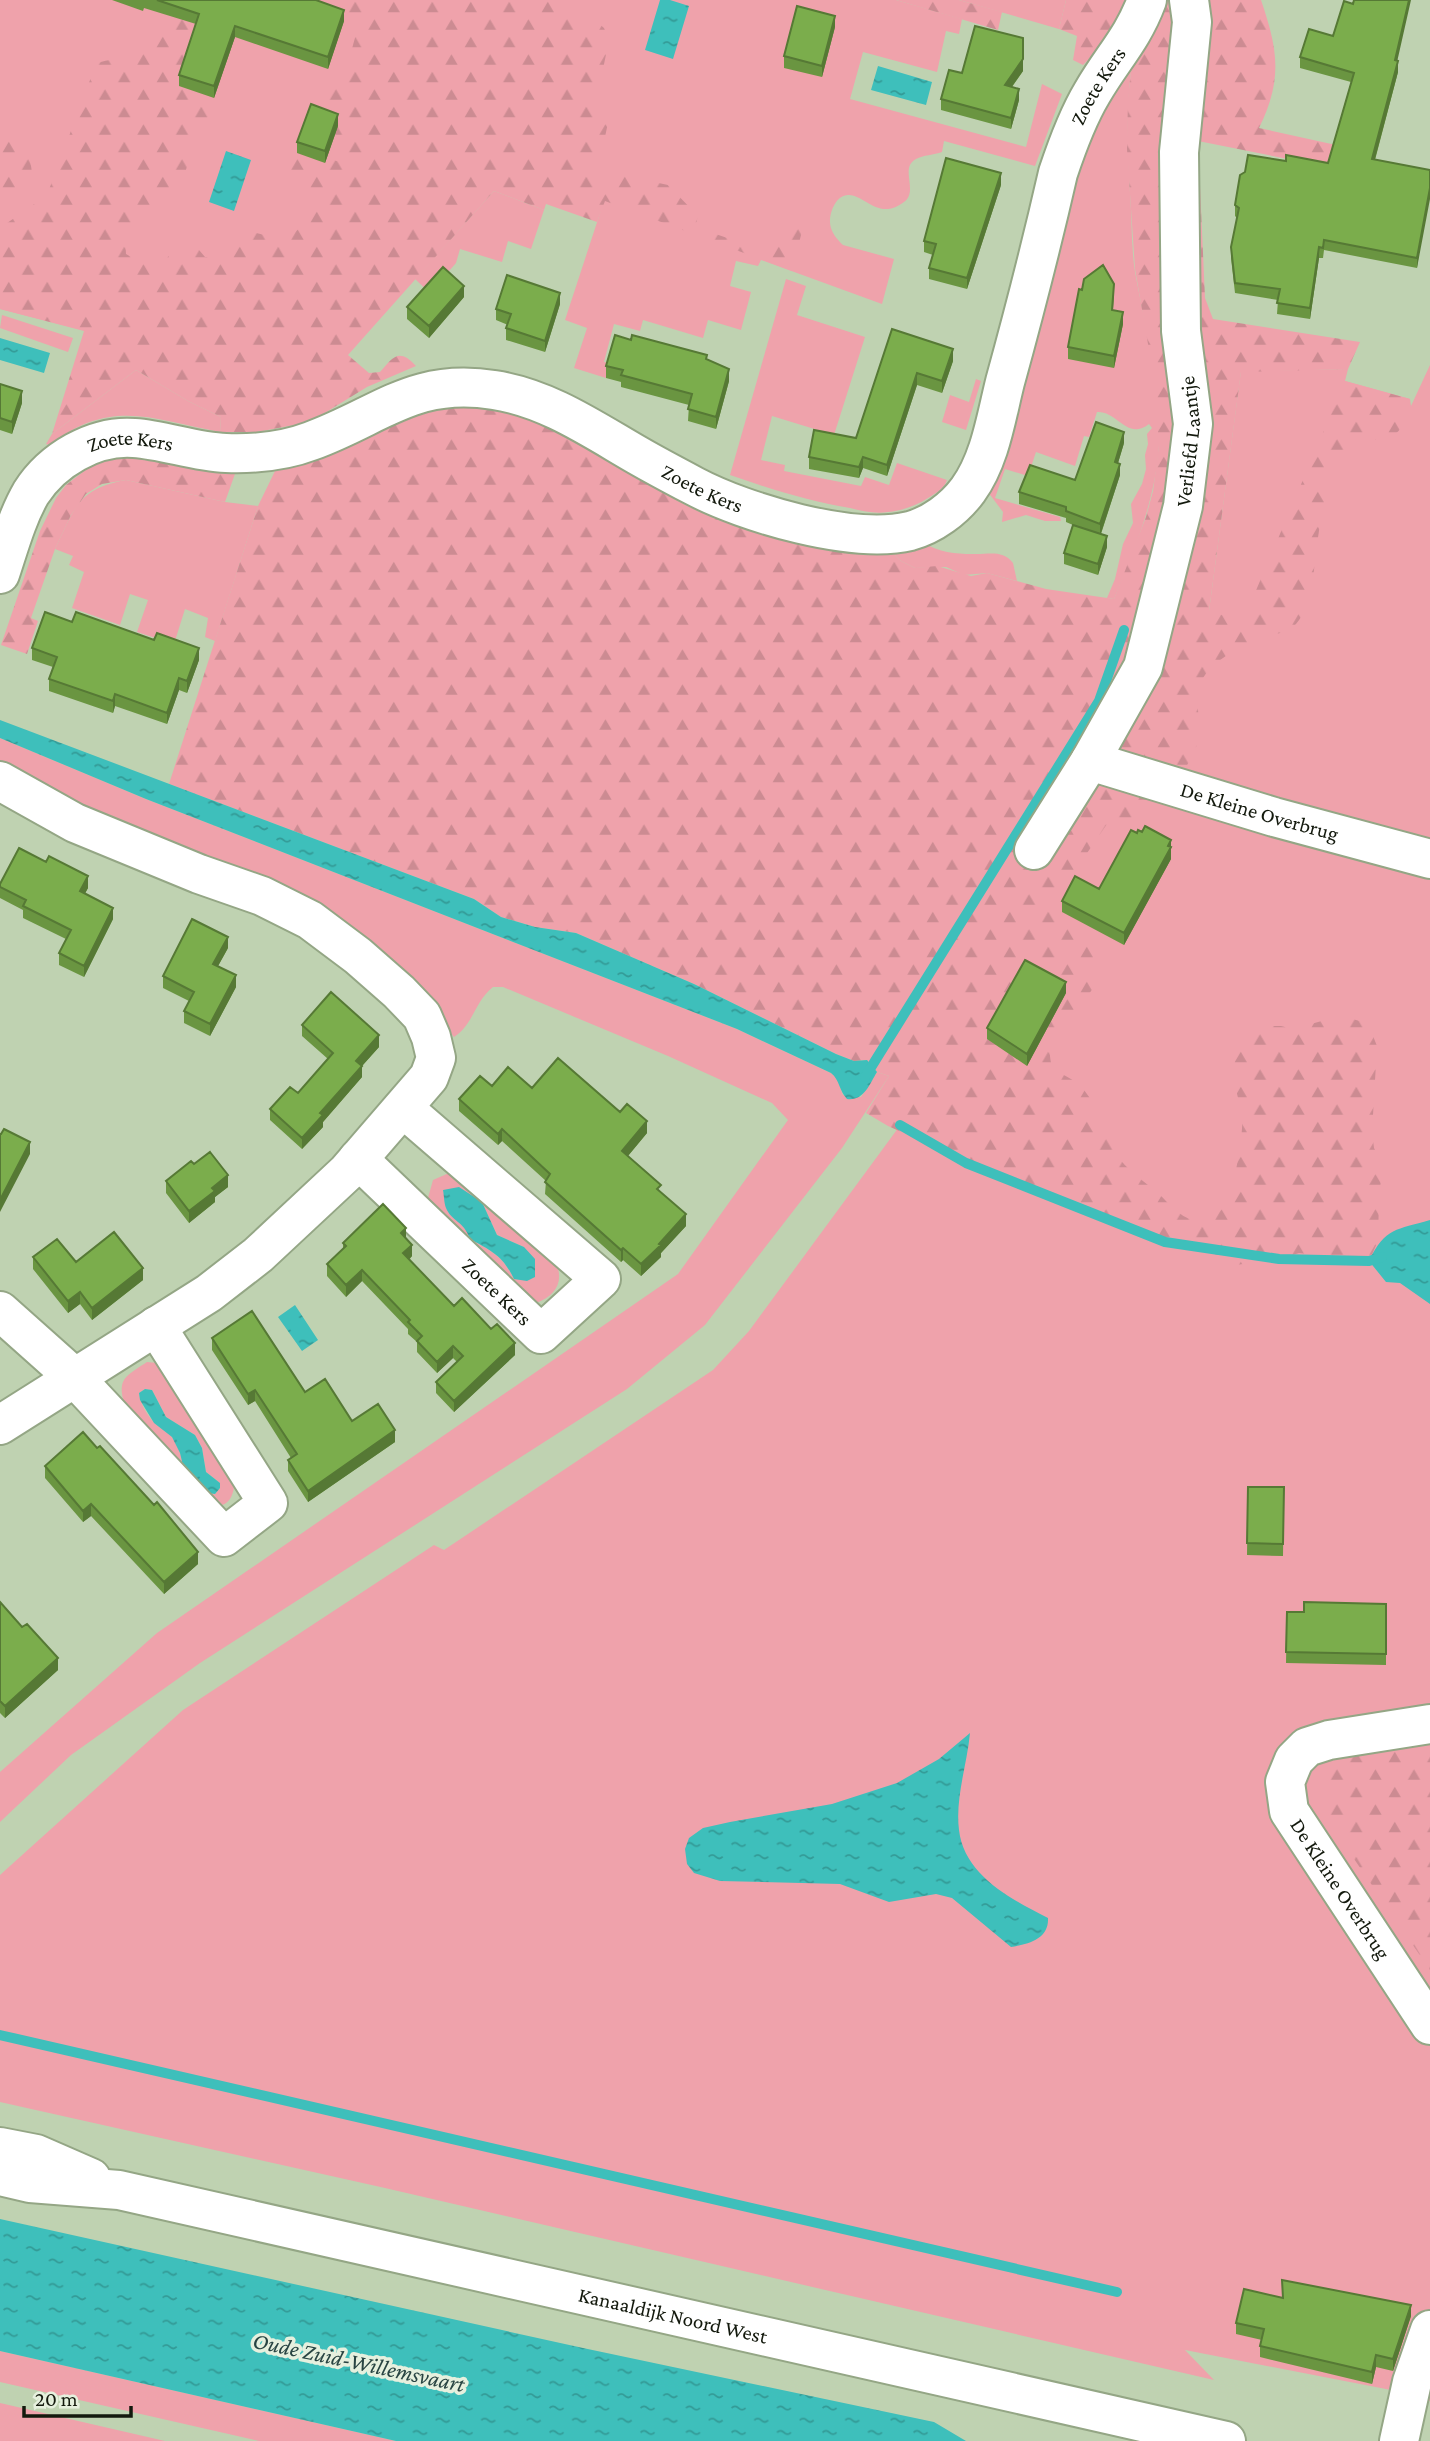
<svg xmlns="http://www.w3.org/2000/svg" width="1430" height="2441" font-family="'Crimson Pro',serif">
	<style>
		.green { fill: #efa2ab; fill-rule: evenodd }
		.forest { fill: url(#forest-firs) }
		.water { fill: url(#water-ripples) }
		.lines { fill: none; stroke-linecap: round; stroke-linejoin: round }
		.stream { stroke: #3ebfbb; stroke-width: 10 }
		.minor-casing { stroke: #94a685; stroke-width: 42 }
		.secondary-casing { stroke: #94a685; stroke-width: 42 }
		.minor { stroke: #fff; stroke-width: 38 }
		.secondary { stroke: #fff; stroke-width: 38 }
		.wall { fill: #6a9541 }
		.shaded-wall { fill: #567935 }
		.building { fill: #7bad4c; stroke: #567935; stroke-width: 2 }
		.labels { text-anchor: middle; stroke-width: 7; stroke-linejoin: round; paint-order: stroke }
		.street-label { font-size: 21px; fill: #13190d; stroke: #e6f0de }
		.water-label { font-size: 23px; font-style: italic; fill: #284442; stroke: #e6f0de }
	</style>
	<defs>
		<pattern id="forest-firs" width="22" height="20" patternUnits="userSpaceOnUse" patternTransform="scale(1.75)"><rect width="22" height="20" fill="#efa2ab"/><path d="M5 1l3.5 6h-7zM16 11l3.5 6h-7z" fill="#cc8b92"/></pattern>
		<pattern id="water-ripples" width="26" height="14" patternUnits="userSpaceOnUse" patternTransform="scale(1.75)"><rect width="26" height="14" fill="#3ebfbb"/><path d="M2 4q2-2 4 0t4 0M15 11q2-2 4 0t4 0" fill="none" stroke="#339a96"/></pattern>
	</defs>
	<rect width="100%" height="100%" fill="#bfd2b1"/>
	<!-- green -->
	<path class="green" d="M0,0H896L962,19L959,34L946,31L937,72L863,52L850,99L1026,147L1042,84L1062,94L1035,166L944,141L942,152C934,155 923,155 916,159C899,168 919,191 904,202C879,221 866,196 849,195C835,194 827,217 831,228C833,235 839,241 843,245L894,259L882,304L761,260L758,266L736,261L730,286L751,292L741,330L708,320L703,338L643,320L640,331L614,324L604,362L610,363L606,378L574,368L587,328L565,320L604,201L491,158L94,333L0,309Z
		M959,0H1066L1059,29Z
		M1131,71C1126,112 1128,151 1130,193C1132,219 1131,246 1135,272C1145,326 1162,393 1159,446C1155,500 1135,550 1114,599L1107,598L1115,579L1123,544L1133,523L1131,504L1142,484L1146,469L1145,455L1148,444L1147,434L1152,428L1149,424C1127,441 1118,411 1097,412L1089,437L1084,436L1075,466L1036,452L1028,476L1005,469L995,498L1060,517L1061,521H1045L1026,515L1002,522L1003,512L988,492L1079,162L1107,97Z
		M494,191L544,210L531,249L508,241L502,262L460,249L456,263L430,293L415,279Z
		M786,279L806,286L797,315L865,337L834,435L772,416L761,460L785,465L784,471L861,486L865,477L889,485L897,463L947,480C944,489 936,493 928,498C917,505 902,511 888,512C875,514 862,511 850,508C809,501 770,489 730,475Z
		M2,315L73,338L68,352L0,328Z
		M1430,365V2401H1427V2397L1185,2350L1214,2380L385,2188L0,2102V1875L183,1710L434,1545L444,1550L713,1370L749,1331L907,1116L1209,611L1241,371L1348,369L1345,381L1410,399L1411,406Z
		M136,370L188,401L221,417L220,432C154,420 111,397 50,445L46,444L52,434Z
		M976,379L981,381L966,430L942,422L950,395L969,402Z
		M126,480L225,502L258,506L215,641L205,637L208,618L185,609L174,644L137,632L148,600L130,594L120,625L72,608L84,572L69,565L73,556L55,549C75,508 77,489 126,480Z
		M924,543C938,552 956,554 972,554C988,555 1002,549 1013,563L1017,581L987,573L964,575L946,567L915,568L901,561L892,552Z
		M0,738L146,799L737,1029L831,1073L837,1078L843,1095L861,1097L877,1072L889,1076L842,1148L705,1325L627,1389L200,1663L71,1755L0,1822V1772L157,1633L678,1274L788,1120L772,1103L668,1056L503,987H493C474,1002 474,1024 454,1037L430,1009L197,863L0,764Z
		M449,1173L456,1174L554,1259C565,1279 558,1295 536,1303L432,1207L428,1198L433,1180ZM482,1202L497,1235L524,1247L514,1279C503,1256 492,1251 470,1239L465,1226Z
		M147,1362L157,1363L169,1371L233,1471C238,1494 228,1516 202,1500C183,1479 111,1412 123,1382C126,1374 140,1367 147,1362ZM145,1389L152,1390L166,1417L195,1435L202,1448L206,1472L220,1483V1488L215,1494C179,1489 188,1456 171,1436C167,1430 159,1428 154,1422C147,1415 140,1403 139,1393Z
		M0,2351L396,2441H259L0,2382Z
		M0,2403L165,2441H0Z"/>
	<!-- forest -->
	<path class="forest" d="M168,0L199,25L179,86L214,98C209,119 198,138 190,159C184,172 183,187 174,199C170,203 165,205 160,207C134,218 124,224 126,254L145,265L161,267L178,242L194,244L205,257H223L233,242L248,231L286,240L305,223C309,191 302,194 282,173L288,158L297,153L325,163L327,158L343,163L349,145L333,140L311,116L350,56L356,34L341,0H560L574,13L590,16L604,28L609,40L597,98L609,118L598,170L668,185L698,216L695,227L774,254L786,221L804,223L792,271L605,201L597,222L546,204L544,210L494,191L348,355L369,373L380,372C392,359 398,346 416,366L367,387L310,422L257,432H220L221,417L188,401L136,370L52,434L84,331L0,309V228L47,195L96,64C109,58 121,60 134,57C162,51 165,24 168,0Z
		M896,0H959L1002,12L998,30Z
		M1066,0H1131L1107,41L1083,65L1073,60L1077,36L1059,29Z
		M1166,0H1261C1278,50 1283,79 1259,128L1336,145L1343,170L1198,141L1205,298L1213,319L1360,342L1348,369L1241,372L1209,611L1243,621L1345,381L1410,399C1400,465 1366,422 1345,452C1326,480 1320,520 1316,553C1313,576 1312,606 1296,624C1288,632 1272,635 1262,639C1242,646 1217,658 1205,675C1194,689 1198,706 1199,721C1202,755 1180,776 1158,797C1134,820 1146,827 1107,824L1050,907C1054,912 1059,919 1064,923C1075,932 1090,937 1096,952C1116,1006 1033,1011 1053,1070C1065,1075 1075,1080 1084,1090C1099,1108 1102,1131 1115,1152C1126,1171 1145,1181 1161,1196C1176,1211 1192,1230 1214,1215C1220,1212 1226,1206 1228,1199C1235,1183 1244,1132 1242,1115C1240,1103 1232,1079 1233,1068C1235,1058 1240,1047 1243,1037L1267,1026H1281L1293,1029L1336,1017L1349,1018L1363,1022L1371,1031L1377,1046L1372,1132L1374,1148L1383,1165L1379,1196L1378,1241L1369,1261L1299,1253L1277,1260L1227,1266L964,1160L888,1126L866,1113L889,1076L877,1072L867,1060L854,1061L836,1054L694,984L576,933L535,927L501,917L474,899L169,784L258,506L275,471C306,466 336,452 364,437C375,431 385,424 396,419C416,411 438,408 459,407C548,405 626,479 705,514C764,539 829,543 892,552L901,561L915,568L937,566L971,576L987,573L1046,589L1114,599L1146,517L1153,491L1159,445L1152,367L1135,269L1127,149L1128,98L1131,71Z
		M0,131C10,133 16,139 22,147C44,178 25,193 0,212Z
		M133,453L236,471L225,502L126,480L102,484L86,494L71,515L55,549L31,618L38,621L27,654L1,645L40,531L56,498L66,485L96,462Z
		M1430,1744V1970L1324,1815V1794L1336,1762L1379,1748Z"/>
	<!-- water -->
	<path class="water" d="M660,0H670L689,6L673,59L645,50Z
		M878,66L932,82L926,105L871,90Z
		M226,151L251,160L234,211L209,202Z
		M0,338L50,353L44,373L0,360Z
		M0,720L474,899L501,917L535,927L576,933L694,984L836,1054L854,1061L867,1060L877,1072C869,1085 864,1101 847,1099C839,1091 840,1080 831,1073L737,1029L146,799L0,738Z
		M459,1187L482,1202L497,1235L524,1247L535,1259V1277L527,1281L514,1279C503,1256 492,1251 470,1239C463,1220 452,1222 446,1208C444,1203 444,1195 443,1190Z
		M1430,1220V1304L1400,1283L1386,1282L1369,1261C1385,1227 1397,1230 1430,1220Z
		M295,1305L318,1340L302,1351L278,1317Z
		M145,1389L152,1390L166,1417L195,1435L202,1448L206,1472L220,1483V1488L215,1494L207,1493L185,1474L180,1453L172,1437L154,1423L140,1400L139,1393Z
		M970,1733C967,1765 955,1798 959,1830C964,1875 1012,1900 1048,1918C1049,1939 1029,1944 1011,1947L952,1898L936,1894L889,1902L840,1884L720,1881L694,1873L687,1864L685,1849L689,1838L703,1828L730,1822L832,1804L897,1783L939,1759Z
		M0,2219L583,2348L934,2422L966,2441H396L0,2351Z"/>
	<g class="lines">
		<!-- stream -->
		<path class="stream" d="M865,1077L1099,701L1124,630
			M900,1125L966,1163L1165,1242L1279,1259L1369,1261L1382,1257
			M0,2035L1117,2292"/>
		<!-- minor casing -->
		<g class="minor-casing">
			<g id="minor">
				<path id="s1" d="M0,574C9,547 17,517 31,493C52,460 94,435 134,438C165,440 194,452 226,453C254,454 285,451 311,441C380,416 414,377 494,390C547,398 592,429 637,455C656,466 675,476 694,486C745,513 853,545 910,531C932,525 954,509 968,490C990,460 996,418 1005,382C1024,313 1042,243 1058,173C1067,146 1077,118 1092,93C1112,58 1132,40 1147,0"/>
				<path id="s2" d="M1090,761L1274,817L1430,859"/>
				<path d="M0,781L75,823L199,874L262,896L310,920L358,956L399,992L422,1016L431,1037L436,1058L429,1077L347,1172L258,1255L209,1293L0,1425"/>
				<path id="s3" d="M1034,850L1090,761L1143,667L1183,506L1193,424L1181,331L1179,152L1192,22L1189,0"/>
				<path id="s4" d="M358,1159L541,1334L601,1279L403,1108"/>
				<path d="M0,1311L74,1377L224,1537L268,1503L156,1326"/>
				<path id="s5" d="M1430,1724L1329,1740L1307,1747L1294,1760L1285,1782L1289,1811L1430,2025"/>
				<path d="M1399,2441L1412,2382L1430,2330"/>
			</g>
		</g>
		<!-- secondary casing -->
		<g class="secondary-casing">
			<g id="secondary">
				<path d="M0,2147L36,2154L91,2178"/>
				<path id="s6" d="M0,2176L30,2183L119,2190L1226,2441"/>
			</g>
		</g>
		<!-- minor -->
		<use href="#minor" class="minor"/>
		<!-- secondary -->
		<use href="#secondary" class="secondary"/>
	</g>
	<!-- wall -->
	<path class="wall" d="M112,0H316L344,21L328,69L235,37L214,98L179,86V75L196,24L144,8L143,11Z
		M835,27L822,77L784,68V56Z
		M1300,57L1397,61L1398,72L1375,160L1430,170L1417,268L1324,250L1323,258H1319L1310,319L1277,314L1278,300L1235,293L1231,258V247L1237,218L1235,216V205L1286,161L1328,163L1351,82L1300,68Z
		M1023,71L1012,87L1019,100L1011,129L941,110V99L962,73Z
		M338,126L325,163L297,153V142Z
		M1001,185L967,289L929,279V268L933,255L924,252V241Z
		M1114,296L1113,310L1123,324L1114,368L1068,359V347Z
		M464,297L429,338L407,319V307Z
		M560,304L545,352L506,340V328L508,325L496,320V309Z
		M892,329L953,361L942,393L917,385L887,476L863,468L859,478L809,469V457L856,438Z
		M707,360L729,381L716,429L688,421L689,405L621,387V382L606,378V366Z
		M0,384L22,403L12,434L0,430Z
		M1124,443L1118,463L1120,475L1101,534L1107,547L1098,575L1064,564V553L1073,525L1066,522V518L1019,504V492L1075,480Z
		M72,622L199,660L187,693L179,690L167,724L115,706L113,713L49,691V679L53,667L32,660V648Z
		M1142,832L1171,840V859L1124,945L1062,912V901L1099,889L1137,833Z
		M0,884L88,888L85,893L113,919L84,977L59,965V953L66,939L23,918V910L0,898Z
		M228,948L218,966L236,987L210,1036L184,1023V1011L189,1001L163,988V976Z
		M1066,993L1027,1066L987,1039V1028Z
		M302,1025L379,1047L362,1066V1077L323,1122V1127L302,1149L270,1120V1109L298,1093L328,1059L302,1036Z
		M492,1086L532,1088L620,1112L647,1133L628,1156L661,1192L686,1226L661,1253V1257L641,1276L623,1260L621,1262L545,1194L546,1181L502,1141L498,1145L459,1111V1099Z
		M194,1164L228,1187L215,1197V1202L189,1223L166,1193V1181Z
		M406,1238L412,1256L409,1260L454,1306L515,1355L454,1412L436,1393V1382L457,1362L453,1358L437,1373L417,1352V1342L408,1334V1329L362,1281L346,1297L327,1276V1264L343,1250V1243Z
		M33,1257L76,1262L143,1280L92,1320L80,1304L68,1313L33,1269Z
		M212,1338L352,1421L395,1442L308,1502L288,1471V1460L291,1458L255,1401L248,1405L212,1350Z
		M45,1466L198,1564L164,1594L91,1516L83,1522L45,1478Z
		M1248,1487H1284L1283,1556L1247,1555Z
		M0,1602L58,1670L5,1718L0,1713Z
		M1386,1604V1665L1286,1663L1287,1612H1304Z
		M1282,2298L1411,2316L1393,2371L1376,2367L1372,2384L1260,2357V2346L1262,2340L1236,2334V2323Z"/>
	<!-- shaded-wall -->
	<path class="shaded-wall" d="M1409,0H1411L1395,71V60Z
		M344,10V21L328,69V57Z
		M835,16V27L822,77V66Z
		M235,26V37L214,98V86Z
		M1023,59V71L1005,96V85Z
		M1398,61V72L1372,170V159Z
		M1019,89V100L1011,129V118Z
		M338,114V126L325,163V151Z
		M1001,173V185L967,289V278Z
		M1430,188V199L1417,268V258Z
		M1319,247V258L1310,319V308Z
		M464,286V297L429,338V326Z
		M560,293V304L545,352V341Z
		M1123,312V324L1114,368V356Z
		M953,349V361L942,393V381Z
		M729,369V381L716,429V417Z
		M917,373V385L887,476V465Z
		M22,391V403L12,434V422Z
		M1124,432V443L1115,473V462Z
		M863,457V468L859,478V467Z
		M1120,464V475L1100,536V524Z
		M1107,536V547L1098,575V564Z
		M199,648V660L187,693V681Z
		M179,678V690L167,724V713Z
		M115,694V706L113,713V701Z
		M1171,840V859L1124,945V933Z
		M88,876V888L80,903V891Z
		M113,908V919L84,977V966Z
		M228,937V948L213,975V964Z
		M236,975V987L210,1036V1024Z
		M1066,982V993L1027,1066V1054Z
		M379,1035V1047L362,1066V1077L323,1122V1127L302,1149V1138L356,1061Z
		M647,1121V1133L622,1163V1151Z
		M502,1129V1141L498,1145V1134Z
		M30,1142V1154L0,1212V1200Z
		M228,1175V1187L215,1197V1202L189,1223V1211L212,1188Z
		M686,1214V1226L661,1253V1257L641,1276V1264Z
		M406,1228V1239L401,1233Z
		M412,1245V1256L403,1265V1253Z
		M623,1248V1260L621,1262V1250Z
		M143,1268V1280L92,1320V1308Z
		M362,1270V1281L346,1297V1285Z
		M80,1292V1304L68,1313V1301Z
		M515,1343V1355L454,1412V1401Z
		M453,1346V1358L437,1373V1362Z
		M255,1390V1401L248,1405V1394Z
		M395,1430V1442L308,1502V1491Z
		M91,1504V1516L83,1522V1511Z
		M198,1552V1564L164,1594V1582Z
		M58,1658V1670L5,1718V1706Z
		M1411,2305V2316L1393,2371V2359Z
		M1376,2355V2367L1372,2384V2372Z"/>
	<!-- building -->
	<path class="building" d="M157,0H316L344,10L328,57L235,26L214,86L179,75L199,14Z
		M1354,0H1409L1395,60L1398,61L1372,159L1430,170V188L1417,258L1324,240L1323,248L1319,247L1310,308L1277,303L1280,289L1235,283L1231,247L1239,208L1235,205L1240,175L1245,172L1248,155L1286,161V155L1328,163L1354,73L1300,57L1309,29L1333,36L1344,1L1353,4Z
		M797,6L835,16L822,66L784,56Z
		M975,26L1023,38V59L1005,85L1019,89L1011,118L941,99L949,70L962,73Z
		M311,104L338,114L325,151L297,142Z
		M946,158L1001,173L967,278L929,268L936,244L924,241Z
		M1103,265L1114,284L1112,310L1123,312L1114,356L1068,347L1079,289L1082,290L1084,279Z
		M443,267L464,286L429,326L407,307Z
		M507,275L560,293L545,341L506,328L511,314L496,309Z
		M892,329L953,349L942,381L917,373L887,465L863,457L859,467L809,457L814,430L856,438Z
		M615,335L631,340L632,335L707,355L706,359L729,369L716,417L688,409L692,394L621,375L623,370L606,366Z
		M0,384L22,391L12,422L0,418Z
		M1096,422L1124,432L1115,462L1120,464L1100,524L1066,511V507L1019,492L1030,465L1075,480Z
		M1073,525L1107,536L1098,564L1064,553Z
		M45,612L72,622L76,612L154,640L157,633L199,648L187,681L179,678L167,713L115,694L113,701L49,679L57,657L32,648Z
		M1145,826L1171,840L1168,846L1171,847L1124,933L1062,901L1075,876L1099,889L1131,830L1137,833L1138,830L1142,832Z
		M19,848L46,862L49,856L88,876L80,891L113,908L84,966L59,953L71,930L23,906L26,900L0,887V884Z
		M192,919L228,937L213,964L236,975L210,1024L184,1011L194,992L163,976Z
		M1025,960L1066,982L1027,1054L987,1028Z
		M331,992L379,1035L356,1061L362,1066L320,1113L323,1115L302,1138L270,1109L290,1087L298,1093L333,1053L302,1025Z
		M558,1058L620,1112L627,1104L647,1121L622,1151L661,1185L657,1189L686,1214L659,1244L661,1245L641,1264L623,1248L621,1250L545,1182L550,1174L502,1129L498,1134L459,1099L480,1076L492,1086L508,1067L532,1088Z
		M4,1129L30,1142L0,1200V1134H1Z
		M210,1152L228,1175L212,1188L215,1191L189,1211L166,1181L191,1161L194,1164Z
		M383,1204L406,1228L401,1233L412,1245L403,1253L454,1306L462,1298L491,1329L497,1324L515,1343L454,1401L436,1382L463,1356L453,1346L437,1362L417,1341L422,1336L408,1322L410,1320L362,1270L346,1285L327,1264L346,1246L343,1243Z
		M114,1232L143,1268L92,1308L80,1292L68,1301L33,1257L57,1239L76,1262Z
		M252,1311L305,1392L325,1379L352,1421L378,1404L395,1430L308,1491L288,1460L297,1454L255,1390L248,1394L212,1338Z
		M83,1432L97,1448L100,1446L154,1505L157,1502L198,1552L164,1582L91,1504L83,1511L45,1466Z
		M1248,1487H1284L1283,1544L1247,1543Z
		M0,1602L22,1627L27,1624L58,1658L5,1706L0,1701Z
		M1304,1602L1386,1604V1654L1286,1652L1287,1612H1304Z
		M1282,2280L1411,2305L1393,2359L1376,2355L1372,2372L1260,2346L1264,2329L1236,2323L1244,2289L1283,2298Z"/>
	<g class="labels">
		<!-- street labels -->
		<g class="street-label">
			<text dy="7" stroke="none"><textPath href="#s1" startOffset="1528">Zoete Kers</textPath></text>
			<text dy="7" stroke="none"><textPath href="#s3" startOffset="444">Verliefd Laantje</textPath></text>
			<text dy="7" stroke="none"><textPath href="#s1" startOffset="205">Zoete Kers</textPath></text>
			<text dy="7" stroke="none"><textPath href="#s1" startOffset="814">Zoete Kers</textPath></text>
			<text dy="7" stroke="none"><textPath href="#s2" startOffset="177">De Kleine Overbrug</textPath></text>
			<text dy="7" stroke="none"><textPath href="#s4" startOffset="192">Zoete Kers</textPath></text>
			<text dy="7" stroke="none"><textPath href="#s5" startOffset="290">De Kleine Overbrug</textPath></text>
			<text dy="7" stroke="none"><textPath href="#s6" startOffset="688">Kanaaldijk Noord West</textPath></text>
		</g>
		<!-- water labels -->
		<g class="water-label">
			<text transform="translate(359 2362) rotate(12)" y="8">Oude Zuid-Willemsvaart</text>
		</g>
	</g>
	<!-- scale -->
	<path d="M24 2406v10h107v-10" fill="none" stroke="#13190d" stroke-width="3.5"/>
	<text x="35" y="2406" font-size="21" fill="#13190d" stroke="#e6f0de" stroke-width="5" paint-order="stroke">20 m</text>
</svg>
